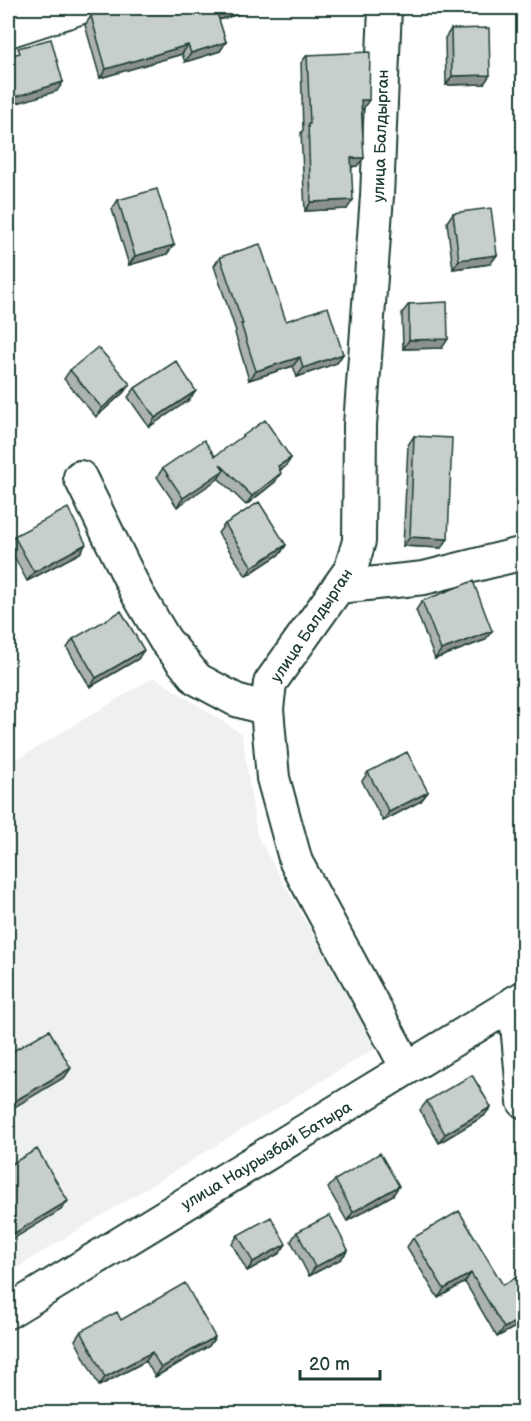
<svg xmlns="http://www.w3.org/2000/svg" width="531" height="1421" font-family="'Balsamiq Sans',sans-serif">
	<style>
		.built { fill: #eef1f0 }
		.lines { fill: none; stroke-linecap: round; stroke-linejoin: round }
		.street-casing { stroke: #1f3d34; stroke-width: 36 }
		.street { stroke: #fff; stroke-width: 32 }
		.wall { fill: #abb2af; stroke: #1f3d34; stroke-width: 1.5 }
		.shaded-wall { fill: #8b918f; stroke: #1f3d34; stroke-width: 1.5 }
		.building { fill: #c7cfcc; stroke: #1f3d34; stroke-width: 1.5 }
		.labels { text-anchor: middle; stroke-width: 6; stroke-linejoin: round; paint-order: stroke }
		.street-label { font-size: 16px; fill: #1f3d34; stroke: #fff }
	</style>
	<rect width="100%" height="100%" fill="#fff"/>
	<filter id="ink" filterUnits="userSpaceOnUse"><feTurbulence type="fractalNoise" baseFrequency=".0167" numOctaves="2"/><feDisplacementMap in="SourceGraphic" scale="12" xChannelSelector="R" yChannelSelector="G"/><feConvolveMatrix kernelMatrix="1 2 1 2 8 2 1 2 1" color-interpolation-filters="sRGB"/></filter>
	<g filter="url(#ink)">
		<!-- built -->
		<path class="built" d="M154,677L242,734L257,836L377,1047L8,1273V743L16,760Z"/>
		<g class="lines">
			<!-- street casing -->
			<g class="street-casing">
				<path id="street" d="M385,8L377,196L360,425L359,541L351,569L270,683L267,709L273,778L296,862L407,1068
					M8,31L79,8
					M80,477L137,593L165,640L197,679L236,700L267,709
					M338,587L424,578L524,553
					M515,1002L524,1102
					M8,1312L524,997"/>
			</g>
			<!-- street -->
			<use href="#street" class="street"/>
		</g>
		<!-- wall -->
		<path class="wall" d="M98,8H123V9L128,8H259L219,20L226,42L220,51L185,62L182,54L100,78L85,25L91,16L95,13Z
			M451,29L484,84L446,85L445,38Z
			M307,55L363,109H361L357,166L352,167L347,209L305,211L301,133L303,130L301,63Z
			M118,200L167,254L129,265L112,209Z
			M453,213L497,255L490,264L453,269L447,222Z
			M220,257L286,321L343,354L337,363L297,377L293,366L249,380L235,333L236,331L214,266Z
			M409,304L442,348L403,349L402,313Z
			M70,370L130,384L123,393L96,417L64,379Z
			M135,388L189,400L149,427L128,397Z
			M414,436L441,548L403,546L408,445Z
			M215,456L291,458L285,467L280,470L275,482L246,505L218,478L177,507L157,477L163,468Z
			M225,524L286,545L280,554L246,576L218,533Z
			M14,536L80,553L27,581L8,545Z
			M422,601L485,640L435,659L416,610Z
			M73,639L138,659L90,687L67,648Z
			M368,772L428,792L421,801L383,821L362,781Z
			M427,1101L484,1116L439,1143L420,1110Z
			M335,1180L393,1195L347,1221L328,1188Z
			M297,1232L348,1250L341,1259L309,1276L291,1241Z
			M238,1235L280,1253L247,1271L232,1244Z
			M413,1238L503,1285L524,1273V1322L497,1337L465,1282L438,1298L407,1247Z
			M121,1320L215,1337L209,1346L155,1377L146,1361L99,1386L75,1340L81,1331Z"/>
		<!-- shaded-wall -->
		<path class="shaded-wall" d="M236,8H259L211,22L217,13Z
			M226,42L220,51L185,62L191,53Z
			M188,45L182,54L100,78L106,69Z
			M490,75L484,84L446,85L452,76Z
			M63,82L57,91L8,106V99Z
			M361,100H369L363,109H355Z
			M351,158H364L357,166L345,167Z
			M353,200L347,209L305,211L311,202Z
			M174,245L167,254L129,265L135,256Z
			M497,255L490,264L453,269L459,260Z
			M448,339L442,348L403,349L409,340Z
			M343,354L337,363L297,377L303,368Z
			M300,357L293,366L249,380L256,371Z
			M130,384L123,393L96,417L102,408Z
			M13,391L8,399V394Z
			M196,391L189,400L149,427L155,418Z
			M291,458L285,467L272,475L278,466Z
			M224,470L218,479L177,507L183,498Z
			M281,473L275,482L246,505L252,496Z
			M410,537L448,539L441,548L403,546Z
			M86,544L80,553L27,581L34,572Z
			M286,545L280,554L246,576L252,567Z
			M492,631L485,640L435,659L441,650Z
			M144,650L138,659L90,687L96,678Z
			M428,792L421,801L383,821L389,812Z
			M71,1068L65,1077L8,1111V1105Z
			M491,1107L484,1116L439,1143L445,1134Z
			M399,1186L393,1195L347,1221L353,1212Z
			M68,1201L61,1210L8,1242V1237Z
			M286,1244L280,1253L247,1271L253,1262Z
			M348,1250L341,1259L309,1276L315,1267Z
			M471,1273L465,1282L438,1298L444,1289Z
			M524,1317V1322L497,1337L504,1328Z
			M215,1337L209,1346L155,1377L161,1368Z
			M152,1352L146,1361L99,1386L105,1377Z"/>
		<!-- building -->
		<path class="building" d="M100,8H123V9L128,8H236L217,13L226,42L191,53L188,45L106,69L91,16L99,11Z
			M489,28L490,75L452,76L451,29Z
			M51,39L63,82L8,99V56L20,53L18,48Z
			M370,52L369,100H361L364,158H351L353,200L311,202L308,124H310L307,55Z
			M157,189L174,245L135,256L118,200Z
			M491,208L497,255L459,260L453,213Z
			M260,244L286,321L328,307L343,354L303,368L300,357L256,371L241,324H243L220,257Z
			M447,302L448,339L409,340V304Z
			M98,347L130,384L102,408L70,370Z
			M176,361L196,391L155,418L135,388Z
			M8,380L13,391L8,394Z
			M265,420L291,458L278,466L281,473L252,496L220,464L224,470L183,498L163,468L204,440L215,456Z
			M414,436L452,438L448,539L410,537Z
			M259,502L286,545L252,567L225,524Z
			M68,508L86,544L34,572L14,536Z
			M473,581L492,631L441,650L422,601Z
			M121,611L144,650L96,678L73,639Z
			M407,752L428,792L389,812L368,772Z
			M49,1030L71,1068L8,1105V1054Z
			M472,1075L491,1107L445,1134L427,1101Z
			M37,1149L68,1201L8,1237V1166Z
			M380,1153L399,1186L353,1212L335,1180Z
			M459,1211L503,1285L524,1273V1317L504,1328L471,1273L444,1289L413,1238Z
			M330,1215L348,1250L315,1267L297,1232Z
			M271,1217L286,1244L253,1262L238,1235Z
			M185,1283L215,1337L161,1368L152,1352L105,1377L81,1331L117,1312L121,1320Z"/>
	</g>
	<g class="labels">
		<!-- street labels -->
		<g class="street-label">
			<text transform="translate(380 136) rotate(-88)" y="6">улица Балдырган</text>
			<text transform="translate(311 625) rotate(-56)" y="6">улица Балдырган</text>
			<text transform="translate(266 1155) rotate(-31)" y="6">улица Наурызбай Батыра</text>
		</g>
	</g>
	<!-- margin -->
	<rect width="531" height="1421" fill="none" stroke="#fff" stroke-width="30"/>
	<rect x="15" y="15" width="501" height="1391" fill="none" stroke="#1f3d34" stroke-width="2" filter="url(#ink)"/>
	<!-- scale -->
	<path d="M300 1370v9h80v-9" fill="none" stroke="#1f3d34" stroke-width="3"/>
	<text x="309" y="1370" font-size="18" fill="#1f3d34" stroke="#ffffff" stroke-width="4.5" paint-order="stroke">20 m</text>
</svg>
